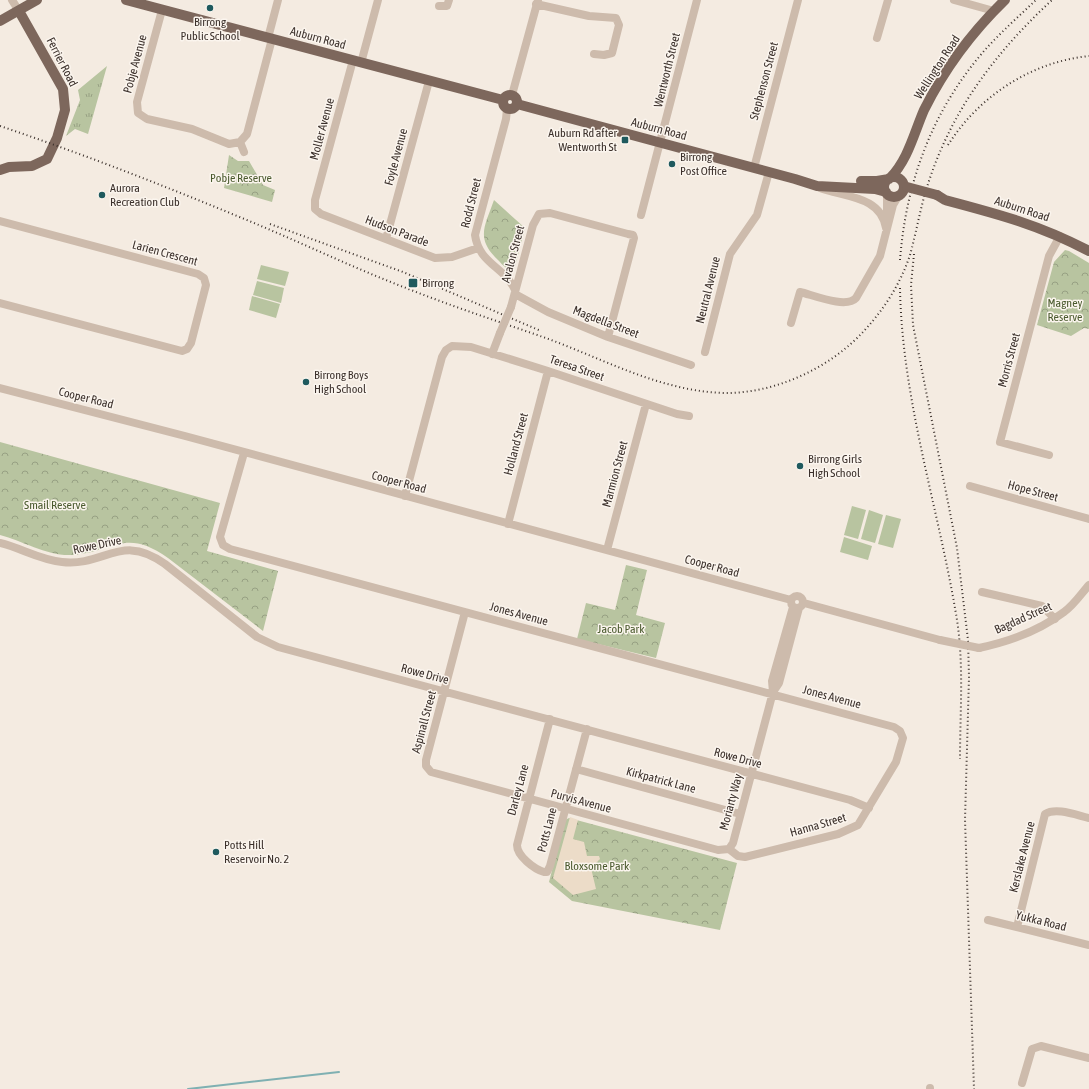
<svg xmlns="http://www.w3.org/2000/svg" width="1089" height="1089" font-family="'Asap Condensed',sans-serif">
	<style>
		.grass { fill: url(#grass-tufts) }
		.forest { fill: url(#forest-crowns) }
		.garden { fill: #b8c4a0 }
		.plaza { fill: #ecdcc8 }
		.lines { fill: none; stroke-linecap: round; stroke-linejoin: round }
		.stream { stroke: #7fb0b2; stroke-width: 2 }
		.minor { stroke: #cdbbac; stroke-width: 8 }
		.major { stroke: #7d675c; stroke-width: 10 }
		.rail { stroke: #3b302b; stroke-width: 2; stroke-dasharray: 1 3; stroke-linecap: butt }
		.minor-bridge { stroke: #cdbbac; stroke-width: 8 }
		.major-bridge { stroke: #7d675c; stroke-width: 10 }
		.poi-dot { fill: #1f5a5e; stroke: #fbf5ee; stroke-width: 1.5 }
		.labels { text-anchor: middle; stroke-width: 3; stroke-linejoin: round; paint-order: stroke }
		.poi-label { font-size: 12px; fill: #3b302b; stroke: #fbf5ee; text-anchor: start }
		.street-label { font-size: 12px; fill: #3b302b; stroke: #fbf5ee }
		.park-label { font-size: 12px; fill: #4a5a2e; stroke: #fbf5ee }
	</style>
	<defs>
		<pattern id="grass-tufts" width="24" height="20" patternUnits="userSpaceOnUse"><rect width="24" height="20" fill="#b8c4a0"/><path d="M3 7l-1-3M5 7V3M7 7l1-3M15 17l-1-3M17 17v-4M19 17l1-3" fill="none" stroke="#97a083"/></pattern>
		<pattern id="forest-crowns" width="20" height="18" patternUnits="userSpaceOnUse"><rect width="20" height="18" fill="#b8c4a0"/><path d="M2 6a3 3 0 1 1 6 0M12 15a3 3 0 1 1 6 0" fill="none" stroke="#97a083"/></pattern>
	</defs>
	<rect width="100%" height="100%" fill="#f4ebe1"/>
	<!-- grass -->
	<path class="grass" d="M107,66L88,134L75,129L66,136L80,100L78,90Z"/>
	<!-- forest -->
	<path class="forest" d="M229,155L238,161H249L263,185L275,190L272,202L224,188Z
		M494,200L525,228L515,267L513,270C506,270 502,264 498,260C475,238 485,226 494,200Z
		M1065,250L1069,251L1089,263V329L1084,328L1071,336L1037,325L1054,262Z
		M0,442L220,503L207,551L278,571L263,631L168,558C125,527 114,552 71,555C47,556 23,541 0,535Z
		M626,565L647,570L636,615L665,623L656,658L577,639L586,603L615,610Z
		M569,818L737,863L720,930L572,901L549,882L565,820Z"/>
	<!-- garden -->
	<path class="garden" d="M261,265L289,272L285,286L257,279Z
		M257,281L284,288L281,303L253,295Z
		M252,296L280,304L276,318L249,310Z
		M852,506L866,510L858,539L844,535Z
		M869,510L883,515L875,543L861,539Z
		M886,515L901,519L893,548L878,544Z
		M844,537L872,546L868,560L840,552Z"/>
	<!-- plaza -->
	<path class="plaza" d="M570,817L578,820L573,839L584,842L587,856H599L600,859L591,868L596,889L573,895L553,878Z"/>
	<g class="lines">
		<!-- stream -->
		<path class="stream" d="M188,1089L339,1072"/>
		<!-- minor -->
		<path class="minor" d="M12,0L19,11
			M954,0L994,11
			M536,4L589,16L616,18L619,25L612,53L604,55L594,54
			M439,6H447L449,0
			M162,10L137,102L138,113L147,119L192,129L229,144L240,142L247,134L272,39
			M268,38L278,0
			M877,38L888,0
			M353,60L315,200V209L321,214L435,258L452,257L478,248
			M361,63L378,0
			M512,95L538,0
			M507,109L506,119L475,235C479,264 505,267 515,290
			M240,142L244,152
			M754,168L798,0
			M820,188C845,197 881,196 886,228
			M887,193V214
			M641,215L697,0
			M0,221L198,274L204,278L206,285L191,343L187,349L182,351L0,303
			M386,239L429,81
			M515,294L548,312L608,337L691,365
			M511,307L533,225L539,214L550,213L628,234L633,235L634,238L608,337
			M791,323L800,292C813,295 846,309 856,298L880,256L893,205L899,195
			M705,352L730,254L757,215L769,172
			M492,354L500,333
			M0,388L185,436L791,600
			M244,453L220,537L223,545L230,549L894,727L900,731L903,738L896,762L858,825L838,834L745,857L738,856L729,849
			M1049,455L1000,442L1049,256L1060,236
			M970,486L1089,519
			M405,496L442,357L446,350L452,346L471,347L548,371L677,414L689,416
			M508,524L548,371
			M0,543C21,548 40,560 62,562C105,567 121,532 165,564L257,637L278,647L850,800L869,808
			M607,550L646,404
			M982,592L1042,606L1055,619
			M791 602a6 6 0 1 1 12 0a6 6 0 1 1-12 0Z
			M804,603L940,640
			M465,612L426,760V766L431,772L718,850L729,849
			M979,648C1008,642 1040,630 1064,612C1074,605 1081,594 1089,585
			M773,692L779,683L799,608
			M550,719L517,845C517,856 534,869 544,872H547L550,866L587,729
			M576,769L740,814
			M729,849L733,843L773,692L772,681L793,607
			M988,920L1089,945
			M1017,927L1045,814C1056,807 1076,815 1089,818
			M1022,1083L1032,1049L1041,1046L1089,1058
			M930,1088V1089"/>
		<!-- major -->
		<path class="major" d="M126,0L503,100
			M0,21L37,0
			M503 102a7 7 0 1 1 14 0a7 7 0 1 1-14 0Z
			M517,104L795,179L817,186L875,189L886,192
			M0,170L9,167L32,166L47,159L57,138L65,110L63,89L19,11
			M884 187a10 10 0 1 1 20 0a10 10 0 1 1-20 0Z
			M890,178C908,160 914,133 924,110C944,70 973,31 1005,0
			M861,181H877L889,179
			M937,195L945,200C998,214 1040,225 1089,251"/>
		<!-- rail -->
		<path class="rail" d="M0,126C86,155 170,188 254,223C304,244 354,268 406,288C451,306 497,321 543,337C602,358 661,392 726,393C775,393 828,369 862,333C883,311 900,285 910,255C917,230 921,203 930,178C954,107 997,51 1052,0
			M948,145C979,96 1031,62 1089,56
			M270,224L403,272L541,331
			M914,254L911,285L913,325L957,548L968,640L969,677L965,820L974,1089
			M900,260C906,182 932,111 984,51C1000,33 1019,16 1036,0
			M900,288C902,401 939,509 957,620C964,666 960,713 960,759"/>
		<!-- minor-bridge -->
		<path class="minor-bridge" d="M500,333L511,307
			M940,640L979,648"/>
		<!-- major-bridge -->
		<path class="major-bridge" d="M907,187L937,195"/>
	</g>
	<!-- markers -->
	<g class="poi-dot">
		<circle cx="210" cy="8" r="4"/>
		<rect x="621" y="136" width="8" height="8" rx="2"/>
		<circle cx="672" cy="164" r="4"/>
		<circle cx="102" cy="195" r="4"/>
		<rect x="408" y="278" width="10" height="10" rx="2"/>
		<circle cx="306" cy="382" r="4"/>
		<circle cx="800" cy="466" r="4"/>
		<circle cx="216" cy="852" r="4"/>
	</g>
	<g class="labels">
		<!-- poi labels -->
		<g class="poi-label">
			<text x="210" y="26" text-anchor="middle">Birrong<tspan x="210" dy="14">Public School</tspan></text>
			<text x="617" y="137" text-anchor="end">Auburn Rd after<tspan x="617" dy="14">Wentworth St</tspan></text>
			<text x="680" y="161">Birrong<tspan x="680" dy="14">Post Office</tspan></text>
			<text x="110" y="192">Aurora<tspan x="110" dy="14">Recreation Club</tspan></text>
			<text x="422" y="287">Birrong</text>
			<text x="314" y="379">Birrong Boys<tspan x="314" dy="14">High School</tspan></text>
			<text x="808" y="463">Birrong Girls<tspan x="808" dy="14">High School</tspan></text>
			<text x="224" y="849">Potts Hill<tspan x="224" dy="14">Reservoir No. 2</tspan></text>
		</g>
		<!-- street labels -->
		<g class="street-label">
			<text transform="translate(318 38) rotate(15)" y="4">Auburn Road</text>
			<text transform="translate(62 62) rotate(63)" y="4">Ferrier Road</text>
			<text transform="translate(135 64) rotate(-75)" y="4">Pobje Avenue</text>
			<text transform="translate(937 67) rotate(-57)" y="4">Wellington Road</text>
			<text transform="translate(667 70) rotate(-76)" y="4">Wentworth Street</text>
			<text transform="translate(764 81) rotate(-75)" y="4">Stephenson Street</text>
			<text transform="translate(322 129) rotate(-75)" y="4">Moller Avenue</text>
			<text transform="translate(659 129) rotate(15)" y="4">Auburn Road</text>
			<text transform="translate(396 157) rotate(-75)" y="4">Foyle Avenue</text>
			<text transform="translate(471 203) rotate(-76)" y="4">Rodd Street</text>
			<text transform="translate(1022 209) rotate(18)" y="4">Auburn Road</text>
			<text transform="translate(397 231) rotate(21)" y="4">Hudson Parade</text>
			<text transform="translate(165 253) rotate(15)" y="4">Larien Crescent</text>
			<text transform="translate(513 254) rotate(-75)" y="4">Avalon Street</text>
			<text transform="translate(708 290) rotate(-76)" y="4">Neutral Avenue</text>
			<text transform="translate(606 322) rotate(21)" y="4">Magdella Street</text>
			<text transform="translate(1009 360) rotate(-75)" y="4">Morris Street</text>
			<text transform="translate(577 368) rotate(19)" y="4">Teresa Street</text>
			<text transform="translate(86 398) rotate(14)" y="4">Cooper Road</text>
			<text transform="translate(516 444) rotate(-75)" y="4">Holland Street</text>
			<text transform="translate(615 474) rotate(-75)" y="4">Marmion Street</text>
			<text transform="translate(399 482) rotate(15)" y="4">Cooper Road</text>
			<text transform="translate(1033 491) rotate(15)" y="4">Hope Street</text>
			<text transform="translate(97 545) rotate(-12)" y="4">Rowe Drive</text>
			<text transform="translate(712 566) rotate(15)" y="4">Cooper Road</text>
			<text transform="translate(519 614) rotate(15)" y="4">Jones Avenue</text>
			<text transform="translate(1023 618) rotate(-24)" y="4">Bagdad Street</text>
			<text transform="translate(425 674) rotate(15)" y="4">Rowe Drive</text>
			<text transform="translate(832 697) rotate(15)" y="4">Jones Avenue</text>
			<text transform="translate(424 722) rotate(-75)" y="4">Aspinall Street</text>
			<text transform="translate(738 758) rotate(15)" y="4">Rowe Drive</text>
			<text transform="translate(661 780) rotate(15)" y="4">Kirkpatrick Lane</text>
			<text transform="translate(518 790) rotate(-75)" y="4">Darley Lane</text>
			<text transform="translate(581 801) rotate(15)" y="4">Purvis Avenue</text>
			<text transform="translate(731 802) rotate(-75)" y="4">Moriarty Way</text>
			<text transform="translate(818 825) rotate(-16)" y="4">Hanna Street</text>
			<text transform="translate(547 830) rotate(-75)" y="4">Potts Lane</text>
			<text transform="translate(1022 857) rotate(-76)" y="4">Kerslake Avenue</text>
			<text transform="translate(1041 921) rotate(14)" y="4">Yukka Road</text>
		</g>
		<!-- park labels -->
		<g class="park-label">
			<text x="241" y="182">Pobje Reserve</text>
			<text x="1065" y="307">Magney<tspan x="1065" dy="14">Reserve</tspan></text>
			<text x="55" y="509">Smail Reserve</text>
			<text x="621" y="633">Jacob Park</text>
			<text x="597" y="870">Bloxsome Park</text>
		</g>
	</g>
</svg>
